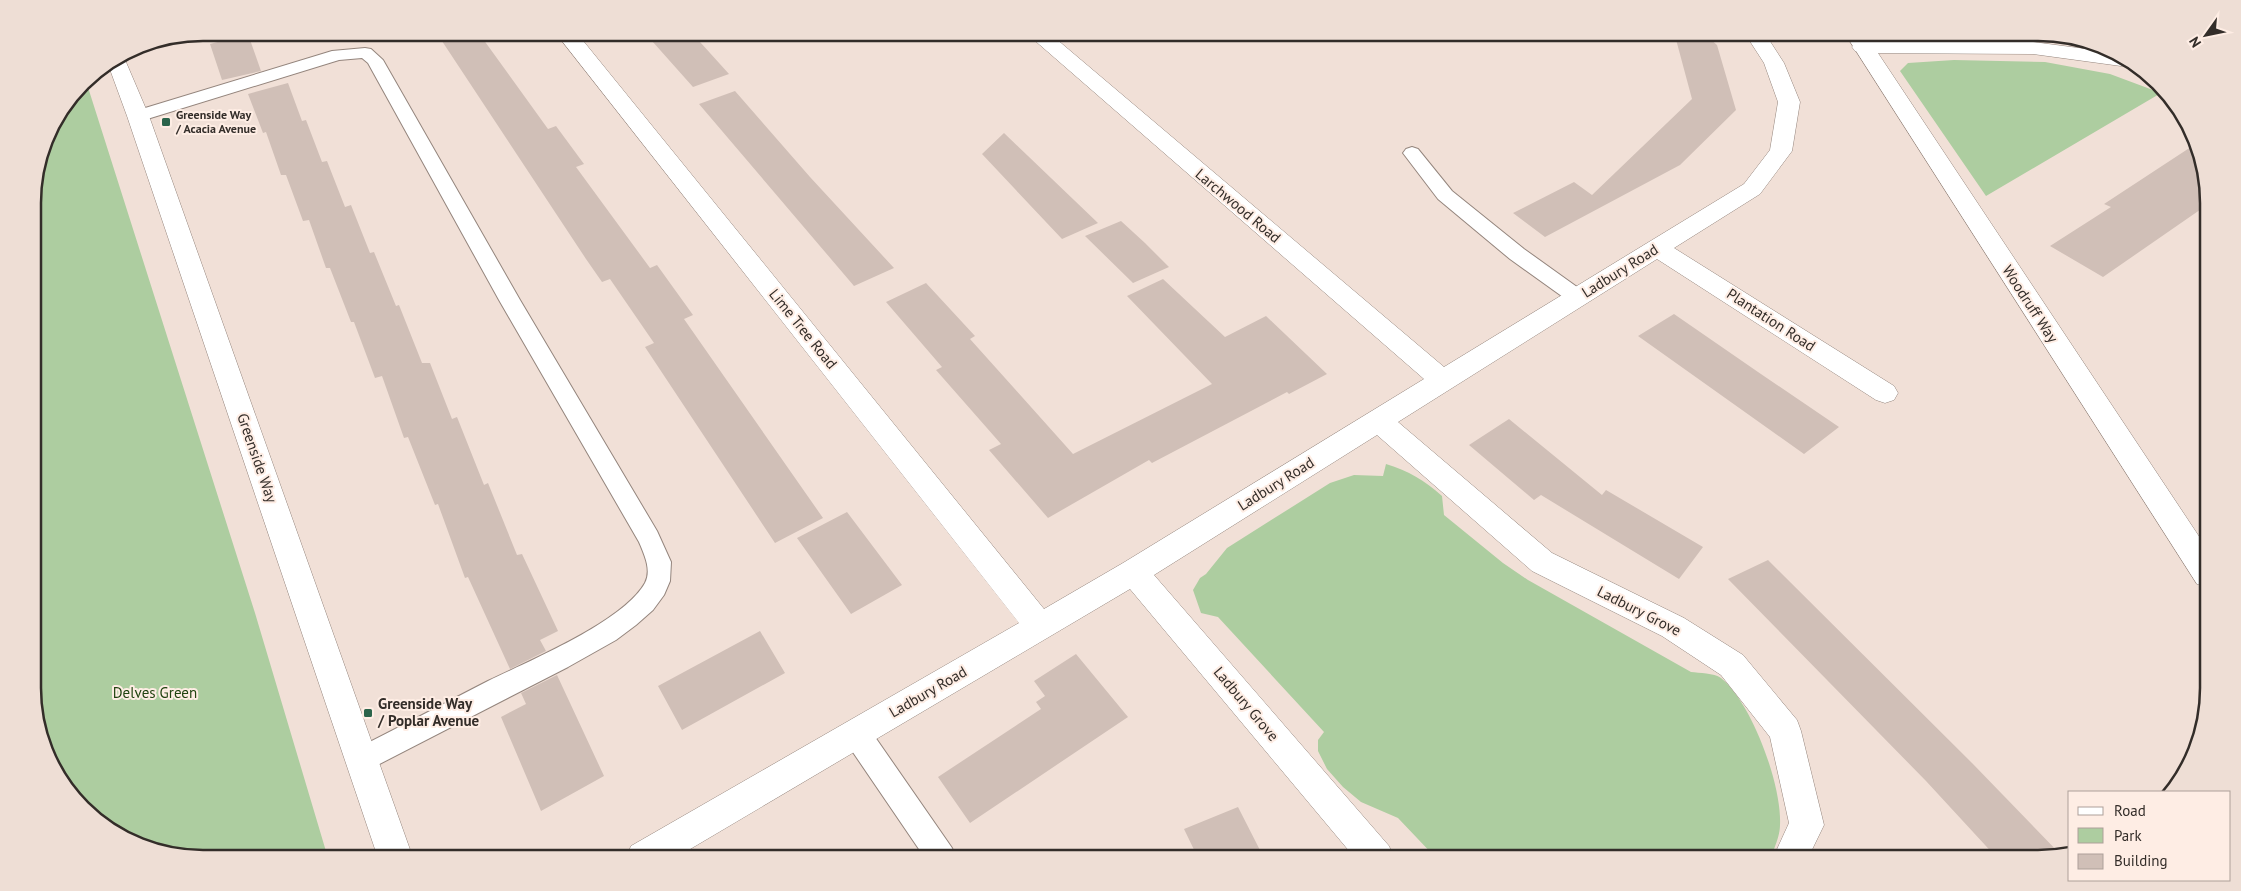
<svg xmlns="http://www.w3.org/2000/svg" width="2241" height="891" font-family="'PT Sans',sans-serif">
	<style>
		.green { fill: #adcda0 }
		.building { fill: #d0bfb7 }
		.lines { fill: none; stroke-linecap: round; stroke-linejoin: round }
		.service-casing { stroke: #94857d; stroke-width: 2 }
		.minor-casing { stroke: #94857d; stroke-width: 1 }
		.tertiary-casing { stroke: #94857d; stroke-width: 1 }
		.service { fill: #fff; fill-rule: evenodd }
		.minor { fill: #fff; fill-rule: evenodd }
		.tertiary { fill: #fff; fill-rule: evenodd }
		.poi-dot { fill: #2c644b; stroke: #feede4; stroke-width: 2 }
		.labels { text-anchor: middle; stroke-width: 4; stroke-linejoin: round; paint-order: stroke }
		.far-poi-label { font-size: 12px; font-weight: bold; fill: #332d29; stroke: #feede4; text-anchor: start }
		.street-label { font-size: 15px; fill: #332d29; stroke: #feede4 }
		.park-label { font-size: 15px; fill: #214310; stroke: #feede4 }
		.poi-label { font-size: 15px; font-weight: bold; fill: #332d29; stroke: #feede4; text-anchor: start }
		.rim { fill: none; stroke: #332d29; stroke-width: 2.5 }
	</style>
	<rect width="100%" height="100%" fill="#f1e0d7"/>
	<!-- green -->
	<path class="green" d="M1954,60L2045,62L2110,74L2161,93L1986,196L1900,71L1908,63Z
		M86,81L255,613L328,858H203L148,849L75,800L36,721L33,192L50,128Z
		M1386,464C1409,471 1424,480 1442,496L1444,515L1503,563L1528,580L1691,672C1699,673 1714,673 1721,678C1752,703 1782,785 1780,825C1780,836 1774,848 1771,858H1436L1398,818L1361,802L1343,787L1327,769L1318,751V740L1324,732L1218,617L1201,613L1193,590L1200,578L1206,574L1227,548L1330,483L1354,475L1383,476Z"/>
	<!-- building -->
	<path class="building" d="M436,32H478L548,129L556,126L584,164L576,167L650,268L657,265L693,315L684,319L823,518L775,543L645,347L654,343L610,279L602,282L586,259Z
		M644,32H691L729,74L693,87Z
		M1674,32H1702L1717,45L1736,110L1680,165L1545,237L1513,213L1574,182L1592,195L1692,99Z
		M248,34L261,71L222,80L210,44Z
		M288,83L302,121L306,120L322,162L327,161L345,207L351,205L370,253L374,252L396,306L399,305L422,363H430L452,419L457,417L484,485L488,483L517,555L522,554L558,631L540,640L546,651L510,669L468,577L465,578L438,504L435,505L408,437L404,438L382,376L375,378L354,322H351L330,268H326L309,220L303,221L286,175H281L266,132L263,133L248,94Z
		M735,91L810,177L894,268L854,286L699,104Z
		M1004,133L1098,223L1062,239L982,154Z
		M2197,143L2207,180V205L2103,277L2050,246L2111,207L2104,204Z
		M1121,221L1145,243L1169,267L1133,283L1085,236Z
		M1163,279L1225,337L1266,316L1327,374L1289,394L1287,392L1152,463L1149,460L1048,518L989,450L1001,444L936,370L942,367L886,302L926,283L975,336L970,339L1073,454L1212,384L1127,296Z
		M1674,314L1758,372L1839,427L1804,454L1638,336Z
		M1509,419L1602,495L1606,490L1703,547L1679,579L1541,495L1534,500L1469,445Z
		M847,512L902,585L851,614L797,538Z
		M1768,560L1972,763L2062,856L2049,858H1997L1926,781L1728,579Z
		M760,631L785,673L682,730L658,686Z
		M1076,654L1128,717L970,823L938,777L1041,709L1036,702L1045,696L1034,681Z
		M557,675L604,776L541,811L501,717L526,704L521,693Z
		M1238,807L1264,858H1198L1184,829Z"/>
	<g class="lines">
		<!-- service casing -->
		<g class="service-casing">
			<path id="service" d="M365,48L371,49L383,60L520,300L657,531L671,562L670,581L664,595L653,610L636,625L616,640L568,667L362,773L352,769L348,760L352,751C398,728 443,704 488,681C529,661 623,622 645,583C652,570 644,554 639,542L499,300L368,63L362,58L339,60L144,120H132L129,116L132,112L332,51Z
				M1412,147L1418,149L1452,191L1524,249L1584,292L1587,297L1584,302L1577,304L1570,302L1510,259L1438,199L1403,153L1406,149Z
				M856,721L866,724L952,848L956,858H925L846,742L843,733L846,724Z"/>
		</g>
		<!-- minor casing -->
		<g class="minor-casing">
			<path id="minor" d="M555,32H576L1044,609L1123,563L1424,379L1025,32H1048L1444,367L1744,184L1770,150L1778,102L1764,63L1744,32H1764L1784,63L1800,102L1792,151L1760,194L1674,248L1894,386L1898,393L1894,400L1885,403L1876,400L1657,259L1398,422L1552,553L1684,618L1743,655L1797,720L1801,731L1824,825L1808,858H1773L1789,823L1770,737L1721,675L1662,636L1532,571L1377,435L1154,575L1389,846L1394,858H1355L1130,589L675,858H626L631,846L1019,623Z
				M1862,41L2033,42L2109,52L2127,65L2121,66L2033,54L1862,53L1855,51L1852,47L1855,43Z"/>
		</g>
		<!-- tertiary casing -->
		<g class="tertiary-casing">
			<path id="tertiary" d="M1844,32H1864L2208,550V587L2197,584Z
				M123,55L149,116L413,858H378L127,116L108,64Z"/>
		</g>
		<!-- service -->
		<use href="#service" class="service"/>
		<!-- minor -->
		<use href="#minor" class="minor"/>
		<!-- tertiary -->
		<use href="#tertiary" class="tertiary"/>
	</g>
	<!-- markers -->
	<g class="poi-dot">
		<rect x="161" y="117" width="10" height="10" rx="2.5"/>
		<rect x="363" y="708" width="10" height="10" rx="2.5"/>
	</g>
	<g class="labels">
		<!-- far-poi labels -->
		<g class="far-poi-label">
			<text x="176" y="119">Greenside Way<tspan x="176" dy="14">/ Acacia Avenue</tspan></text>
		</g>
		<!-- street labels -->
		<g class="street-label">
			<text transform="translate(1238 206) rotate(40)" y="5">Larchwood Road</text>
			<text transform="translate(1620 271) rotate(-32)" y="5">Ladbury Road</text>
			<text transform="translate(2030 304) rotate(57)" y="5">Woodruff Way</text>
			<text transform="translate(1771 320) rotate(33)" y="5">Plantation Road</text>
			<text transform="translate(803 329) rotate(51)" y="5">Lime Tree Road</text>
			<text transform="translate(257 458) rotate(71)" y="5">Greenside Way</text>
			<text transform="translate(1276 484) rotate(-32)" y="5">Ladbury Road</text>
			<text transform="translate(1639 611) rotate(27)" y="5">Ladbury Grove</text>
			<text transform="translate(928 692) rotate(-30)" y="5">Ladbury Road</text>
			<text transform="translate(1246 704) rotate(50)" y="5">Ladbury Grove</text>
		</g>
		<!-- park labels -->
		<g class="park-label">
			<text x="155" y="698">Delves Green</text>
		</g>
		<!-- poi labels -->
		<g class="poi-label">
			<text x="378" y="709">Greenside Way<tspan x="378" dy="17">/ Poplar Avenue</tspan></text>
		</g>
	</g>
	<!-- crop -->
	<path d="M0 0H2241V891H0ZM203 41H2038A162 162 0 0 1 2200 203V688A162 162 0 0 1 2038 850H203A162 162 0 0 1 41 688V203A162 162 0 0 1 203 41Z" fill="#eeded5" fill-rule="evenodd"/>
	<path class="rim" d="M203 41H2038A162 162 0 0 1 2200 203V688A162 162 0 0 1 2038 850H203A162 162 0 0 1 41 688V203A162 162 0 0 1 203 41Z"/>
	<!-- legend -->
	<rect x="2068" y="791" width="162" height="90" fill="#feede4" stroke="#ada099"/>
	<rect x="2078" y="807" width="25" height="8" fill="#ffffff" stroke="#ada099"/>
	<text x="2114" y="816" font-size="15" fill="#332d29">Road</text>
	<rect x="2078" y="828" width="25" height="15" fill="#adcda0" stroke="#ada099"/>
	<text x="2114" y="841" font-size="15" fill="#332d29">Park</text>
	<rect x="2078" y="854" width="25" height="15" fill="#d0bfb7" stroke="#ada099"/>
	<text x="2114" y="866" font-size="15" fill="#332d29">Building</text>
	<!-- north arrow -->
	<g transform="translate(2206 35) rotate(237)" stroke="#feede4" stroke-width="4" paint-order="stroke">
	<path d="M0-4L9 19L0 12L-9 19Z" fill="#332d29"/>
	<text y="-8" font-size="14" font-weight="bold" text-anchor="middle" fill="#332d29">N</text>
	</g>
</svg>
